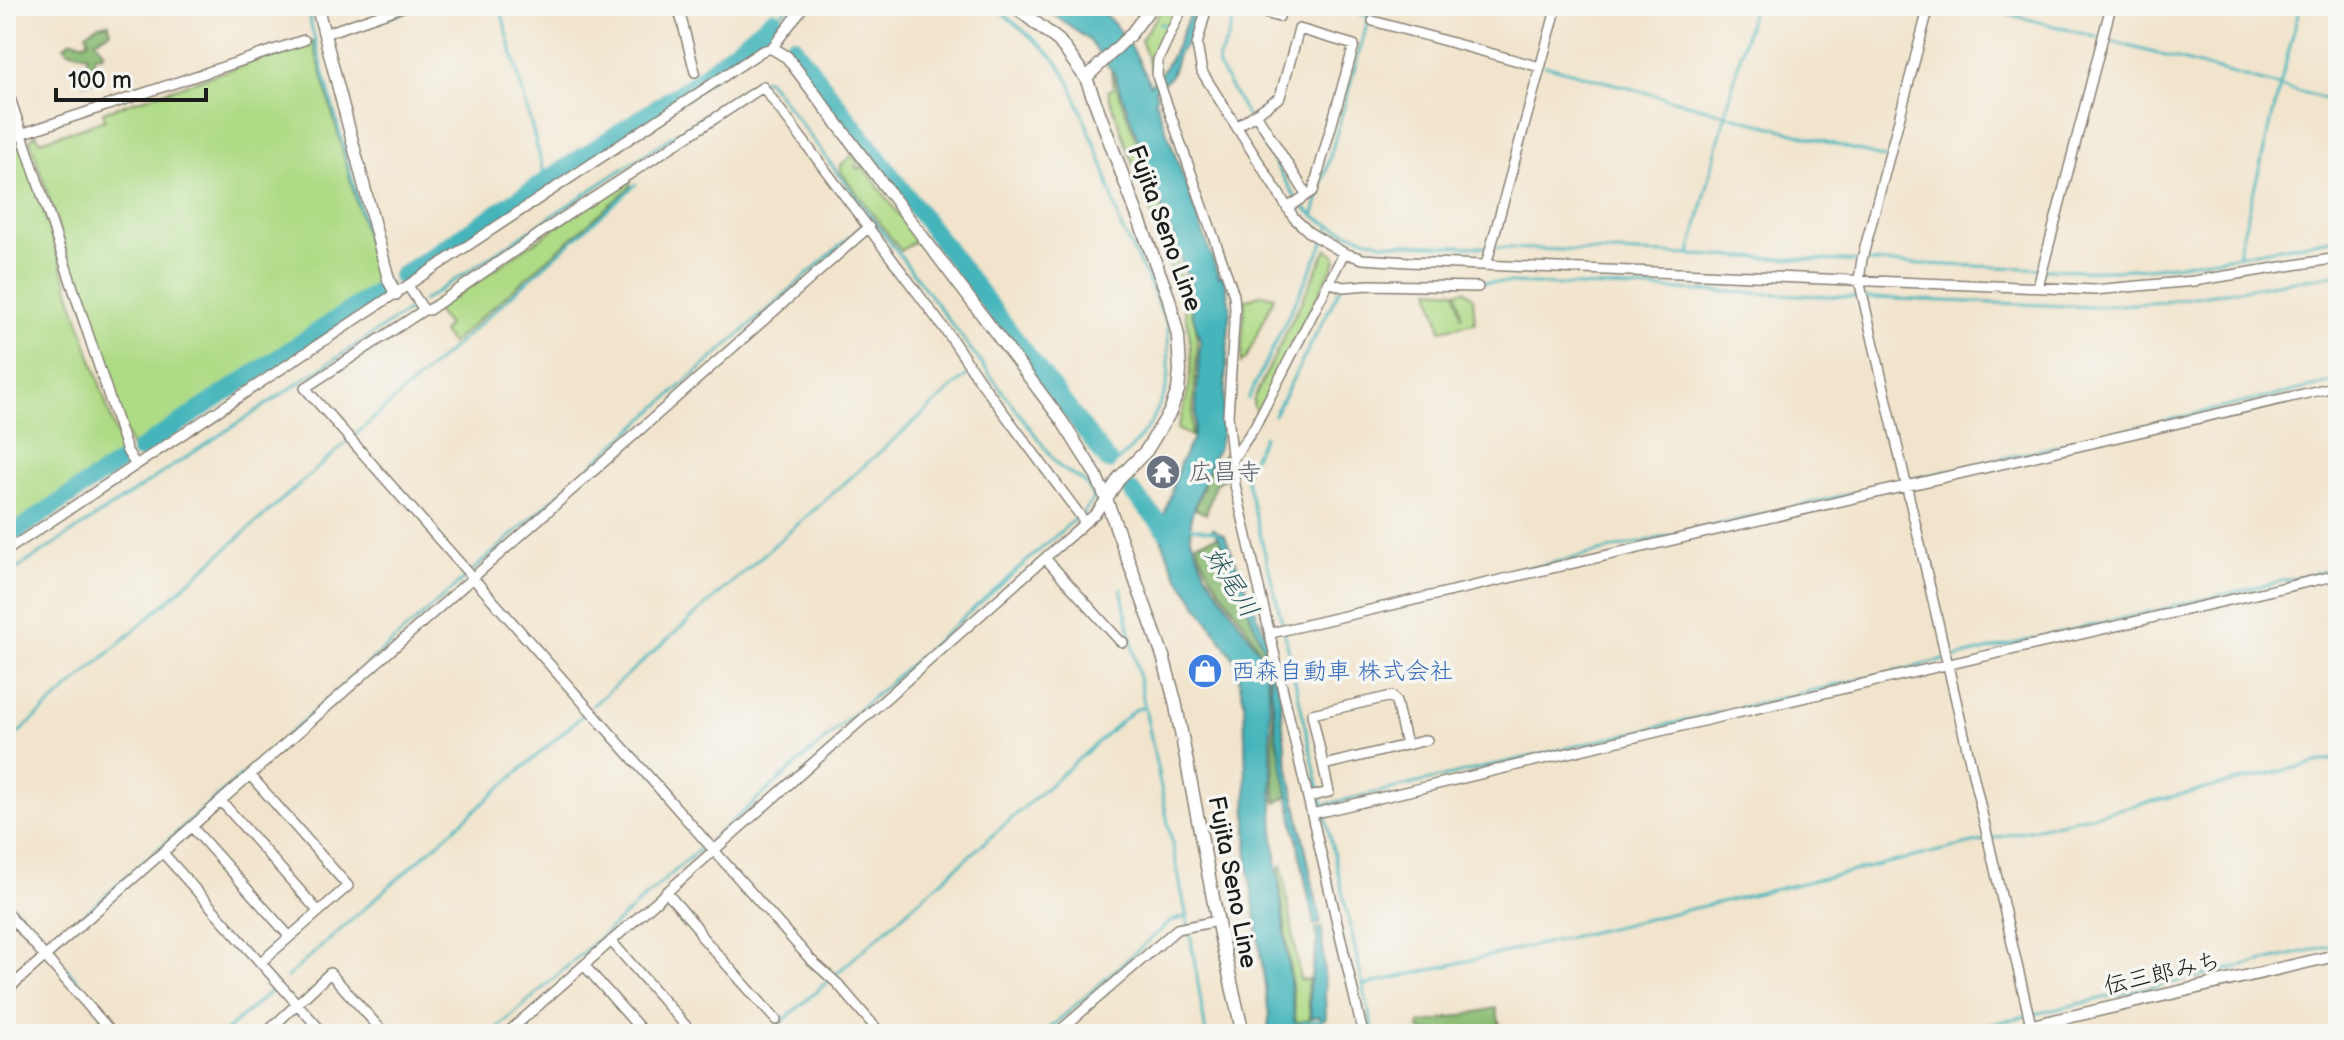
<svg xmlns="http://www.w3.org/2000/svg" width="2344" height="1040" font-family="'Balsamiq Sans','Klee One',sans-serif">
	<style>
		.green { fill: #afdb86; stroke: #667c51; stroke-width: 2 }
		.forest { fill: #8bbb73; stroke: #546c48; stroke-width: 2 }
		.water { fill: #45b5bb; stroke: #30686c; stroke-width: 2 }
		.lines { fill: none; stroke-linecap: round; stroke-linejoin: round }
		.stream { stroke: #45b5bb; stroke-width: 3 }
		.river { stroke: #45b5bb; stroke-width: 18 }
		.minor-casing { stroke: #878074; stroke-width: 12 }
		.tertiary-casing { stroke: #878074; stroke-width: 14 }
		.secondary-casing { stroke: #878074; stroke-width: 15 }
		.minor { stroke: #fff; stroke-width: 9 }
		.tertiary { stroke: #fff; stroke-width: 11 }
		.secondary { stroke: #fff; stroke-width: 12 }
		.labels { text-anchor: middle; stroke-width: 7; stroke-linejoin: round; paint-order: stroke }
		.street-label { font-size: 24px; fill: #1c1c1c; stroke: #f6f6f2 }
		.worship-label { font-size: 24px; fill: #5b616d; stroke: #f6f6f2; text-anchor: start }
		.shop-label { font-size: 24px; fill: #366cbe; stroke: #f6f6f2; text-anchor: start }
		.water-label { font-size: 26px; font-style: italic; fill: #2c595c; stroke: #f6f6f2 }
	</style>
	<rect width="100%" height="100%" fill="#f6f6f2"/>
	<filter id="ink" filterUnits="userSpaceOnUse"><feTurbulence type="fractalNoise" baseFrequency=".0125" numOctaves="2"/><feDisplacementMap in="SourceGraphic" scale="16" xChannelSelector="R" yChannelSelector="G"/><feConvolveMatrix kernelMatrix="1 2 1 2 8 2 1 2 1" color-interpolation-filters="sRGB"/></filter>
	<filter id="wash" filterUnits="userSpaceOnUse"><feTurbulence type="fractalNoise" baseFrequency=".006" numOctaves="4" result="noise"/><feDisplacementMap in="SourceGraphic" scale="32" xChannelSelector="R" yChannelSelector="G"/><feGaussianBlur stdDeviation="1.8" result="paint"/><feColorMatrix in="noise" values="0 0 0 0 0 0 0 0 0 0 0 0 0 0 0 0 0 1.4 0 .05"/><feComposite in="paint" operator="in"/></filter>
	<g filter="url(#wash)">
		<rect width="100%" height="100%" fill="#f2e4cc"/>
		<!-- green -->
		<path class="green" d="M1164,6L1178,8L1151,68L1141,40Z
			M313,42L379,286L131,449L30,140L36,134L40,141L105,120L103,112Z
			M1111,71L1161,210L1196,327L1197,351L1191,436L1177,429C1194,382 1196,350 1182,301L1109,96L1108,90L1113,89Z
			M9,142L18,144L24,151L123,455L6,532V143Z
			M852,155L858,161L855,166L859,170L863,166L917,239L901,251L841,172V165Z
			M628,178L631,186L451,344L442,332L448,325L435,310Z
			M1327,249L1336,256V260L1257,414L1253,404L1254,398Z
			M1430,289L1456,291L1462,318L1457,292L1465,290L1473,298L1475,323L1441,330Z
			M1262,294L1274,297L1246,359L1241,363L1245,300Z
			M1282,865L1300,980L1309,979L1307,986L1310,1020L1296,1022L1279,870Z"/>
		<!-- forest -->
		<path class="forest" d="M109,23L110,32L95,40L104,53L101,56L95,55L92,68L95,76L93,81L85,83L82,79L88,55L67,50L64,46L72,40L85,43L89,39L86,33L98,25Z
			M1225,453L1228,455L1230,477L1219,481L1215,484L1206,514L1195,509L1214,458L1219,460Z
			M1220,536L1270,664L1288,796L1276,803C1269,754 1281,696 1259,650C1241,612 1209,584 1196,543Z
			M1496,1008L1502,1034H1486L1483,1030L1468,1034H1431L1430,1031L1423,1032L1419,1028L1420,1024Z"/>
		<!-- water -->
		<path class="water" d="M1041,6H1095C1122,27 1138,54 1150,85C1172,67 1181,31 1194,6H1201L1191,39L1179,52L1171,76L1155,90L1157,97L1155,99L1219,277L1224,276L1230,307L1222,432L1218,450L1212,457L1191,517V538L1205,572L1260,653L1269,690L1274,840L1296,1034H1268L1269,1015L1248,863L1244,701L1234,659L1175,572L1159,533L1180,463L1192,440L1195,423L1200,341L1186,290L1190,285L1115,75L1089,40Z
			M1212,528L1225,536L1270,646L1280,695L1286,755L1321,924L1314,925L1277,739L1268,660L1221,541Z
			M1322,928L1326,1018L1320,1022V1016L1311,1018L1309,987L1317,943L1316,929Z"/>
		<g class="lines">
			<!-- stream -->
			<path class="stream" d="M306,6L381,289
				M500,6L546,181
				M994,6L1043,47L1059,64L1070,83L1103,165L1121,227L1149,282L1168,326L1169,372L1165,393L1151,423L1131,449L1112,466
				M1127,6L1134,12
				M1234,6L1232,24L1227,41L1218,60L1219,67L1247,116
				M1333,6L1368,16
				M1979,6L2099,38
				M773,19L790,6
				M1160,23L1166,26
				M346,31L422,6
				M2106,40L2338,102
				M1545,65L1885,158
				M1250,122L1296,198
				M1301,204C1322,227 1353,234 1382,243L2075,270C2163,273 2251,252 2338,238
				M1314,214L1372,6
				M1690,254L1753,6
				M2238,254L2300,6
				M423,301L756,81L767,79L1058,465C1073,480 1086,474 1093,499L1083,513
				M1248,399L1318,255L1330,225
				M1274,415L1343,283L1364,277L2092,307L2163,302L2338,274
				M1264,436L1245,474L1283,626L1323,807
				M353,437L636,184
				M1909,480L2338,381
				M1188,527L1216,532
				M472,571L862,226
				M6,576L417,305
				M1461,584L1902,482
				M1121,588L1190,933L1206,1034
				M592,706L967,375
				M6,744L347,442
				M1323,805L2338,568
				M1325,814L1374,1034
				M710,841L1076,518
				M6,900L49,948
				M44,950L467,576
				M54,954L124,1034
				M836,974L1134,710L1144,707
				M287,977L586,712
				M6,983L37,956
				M1365,985L2338,758
				M1293,1025L1321,1020
				M222,1034L272,990
				M491,1034L704,845
				M768,1034L827,982
				M1043,1034L1171,921L1186,917
				M1948,1034L2338,944"/>
			<!-- river -->
			<path class="river" d="M793,46L1108,461
				M401,276L699,80L773,19L775,22
				M139,450L383,288
				M1132,492L1177,542
				M6,538L120,462"/>
		</g>
	</g>
	<g filter="url(#ink)">
		<g class="lines">
			<!-- minor casing -->
			<g class="minor-casing">
				<path id="minor" d="M678,6L695,72
					M1183,6L1158,60L1157,76L1234,295L1235,309L1228,415L1235,485L1363,1034
					M1207,6L1197,45L1202,72L1294,218L1310,233L1344,253L1254,428L1232,460
					M1240,6L1279,17
					M1929,6L1862,259L1859,280L2033,1034
					M1373,21L1540,67
					M324,34L405,6
					M6,86L127,451L136,465
					M1256,114L1307,195
					M1238,126L1280,97L1299,29L1354,45L1313,191L1287,208
					M6,139L304,40
					M1344,253L1363,259L1409,262L2094,290L2194,281L2338,258
					M1486,265L1557,6
					M1328,282L1343,287L1370,285L1478,287
					M408,286L424,310
					M2038,287L2111,6
					M6,551L762,51L772,48L804,6
					M1045,558L1120,641L1123,642
					M1271,633L2338,386
					M1324,765L1427,740
					M250,775L348,886L261,962
					M1309,797L1329,792L1312,714L1392,696L1396,702L1406,745
					M221,801L318,911
					M1312,814L1728,715L2338,575
					M192,827L289,936
					M163,853L324,1034
					M666,892L696,926L702,937L776,1020
					M6,912L113,1034
					M611,941L693,1034
					M584,965L645,1034
					M6,991L869,227
					M265,1034L330,973L385,1034
					M506,1034L1096,513L1106,499
					M881,1034L838,984L810,959L305,388L424,310H429L564,217L763,87L949,335L980,381L1085,522
					M1056,1034L1177,929L1217,921"/>
			</g>
			<!-- tertiary casing -->
			<g class="tertiary-casing">
				<path id="tertiary" d="M317,6L389,281L396,294
					M772,48L787,57L1062,421L1096,475L1106,499
					M1086,78L1131,34L1152,6
					M1996,1034L2338,955"/>
			</g>
			<!-- secondary casing -->
			<g class="secondary-casing">
				<path id="secondary" d="M1014,6L1059,41L1086,78L1169,299L1178,336L1180,371L1178,390L1170,412L1146,451L1120,477L1106,499L1163,656L1175,701L1220,934L1243,1034"/>
			</g>
			<!-- minor -->
			<use href="#minor" class="minor"/>
			<!-- tertiary -->
			<use href="#tertiary" class="tertiary"/>
			<!-- secondary -->
			<use href="#secondary" class="secondary"/>
		</g>
	</g>
	<!-- icons -->
	<defs>
		<g id="temple-disc" transform="scale(1.8)"><circle r="9.5" fill="#6b7280" stroke="#f6f6f2"/><path d="M0-6L5-2H3V0L6.5 2.5H4V6H1.5V3h-3V6H-4V2.5H-6.5L-3 0V-2H-5Z" fill="#fff"/></g>
		<g id="shop-disc" transform="scale(1.8)"><circle r="9.5" fill="#3f7fe0" stroke="#f6f6f2"/><path d="M-5-2.5h2.3a2.7 3.5 0 0 1 5.4 0H5L5.5 6h-11ZM-1.5-2.5h3a1.5 2.3 0 0 0-3 0Z" fill="#fff"/></g>
	</defs>
	<g fill-rule="evenodd">
		<use href="#temple-disc" x="1163" y="472"/>
		<use href="#shop-disc" x="1205" y="671"/>
	</g>
	<g class="labels">
		<!-- street labels -->
		<g class="street-label">
			<text transform="translate(1165 228) rotate(70)" y="8">Fujita Seno Line</text>
			<text transform="translate(1233 882) rotate(79)" y="8">Fujita Seno Line</text>
			<text transform="translate(2162 973) rotate(-13)" y="8">伝三郎みち</text>
		</g>
		<!-- worship labels -->
		<g class="worship-label">
			<text x="1189" y="480">広昌寺</text>
		</g>
		<!-- shop labels -->
		<g class="shop-label">
			<text x="1231" y="679">西森自動車 株式会社</text>
		</g>
		<!-- water labels -->
		<g class="water-label">
			<text transform="translate(1232 582) rotate(58)" y="9">妹尾川</text>
		</g>
	</g>
	<!-- margin -->
	<rect width="2344" height="1040" fill="none" stroke="#f6f6f2" stroke-width="32"/>
	<!-- scale -->
	<path d="M56 88v12h150v-12" fill="none" stroke="#1c1c1c" stroke-width="4"/>
	<text x="68" y="88" font-size="24" fill="#1c1c1c" stroke="#f6f6f2" stroke-width="6" paint-order="stroke">100 m</text>
</svg>
